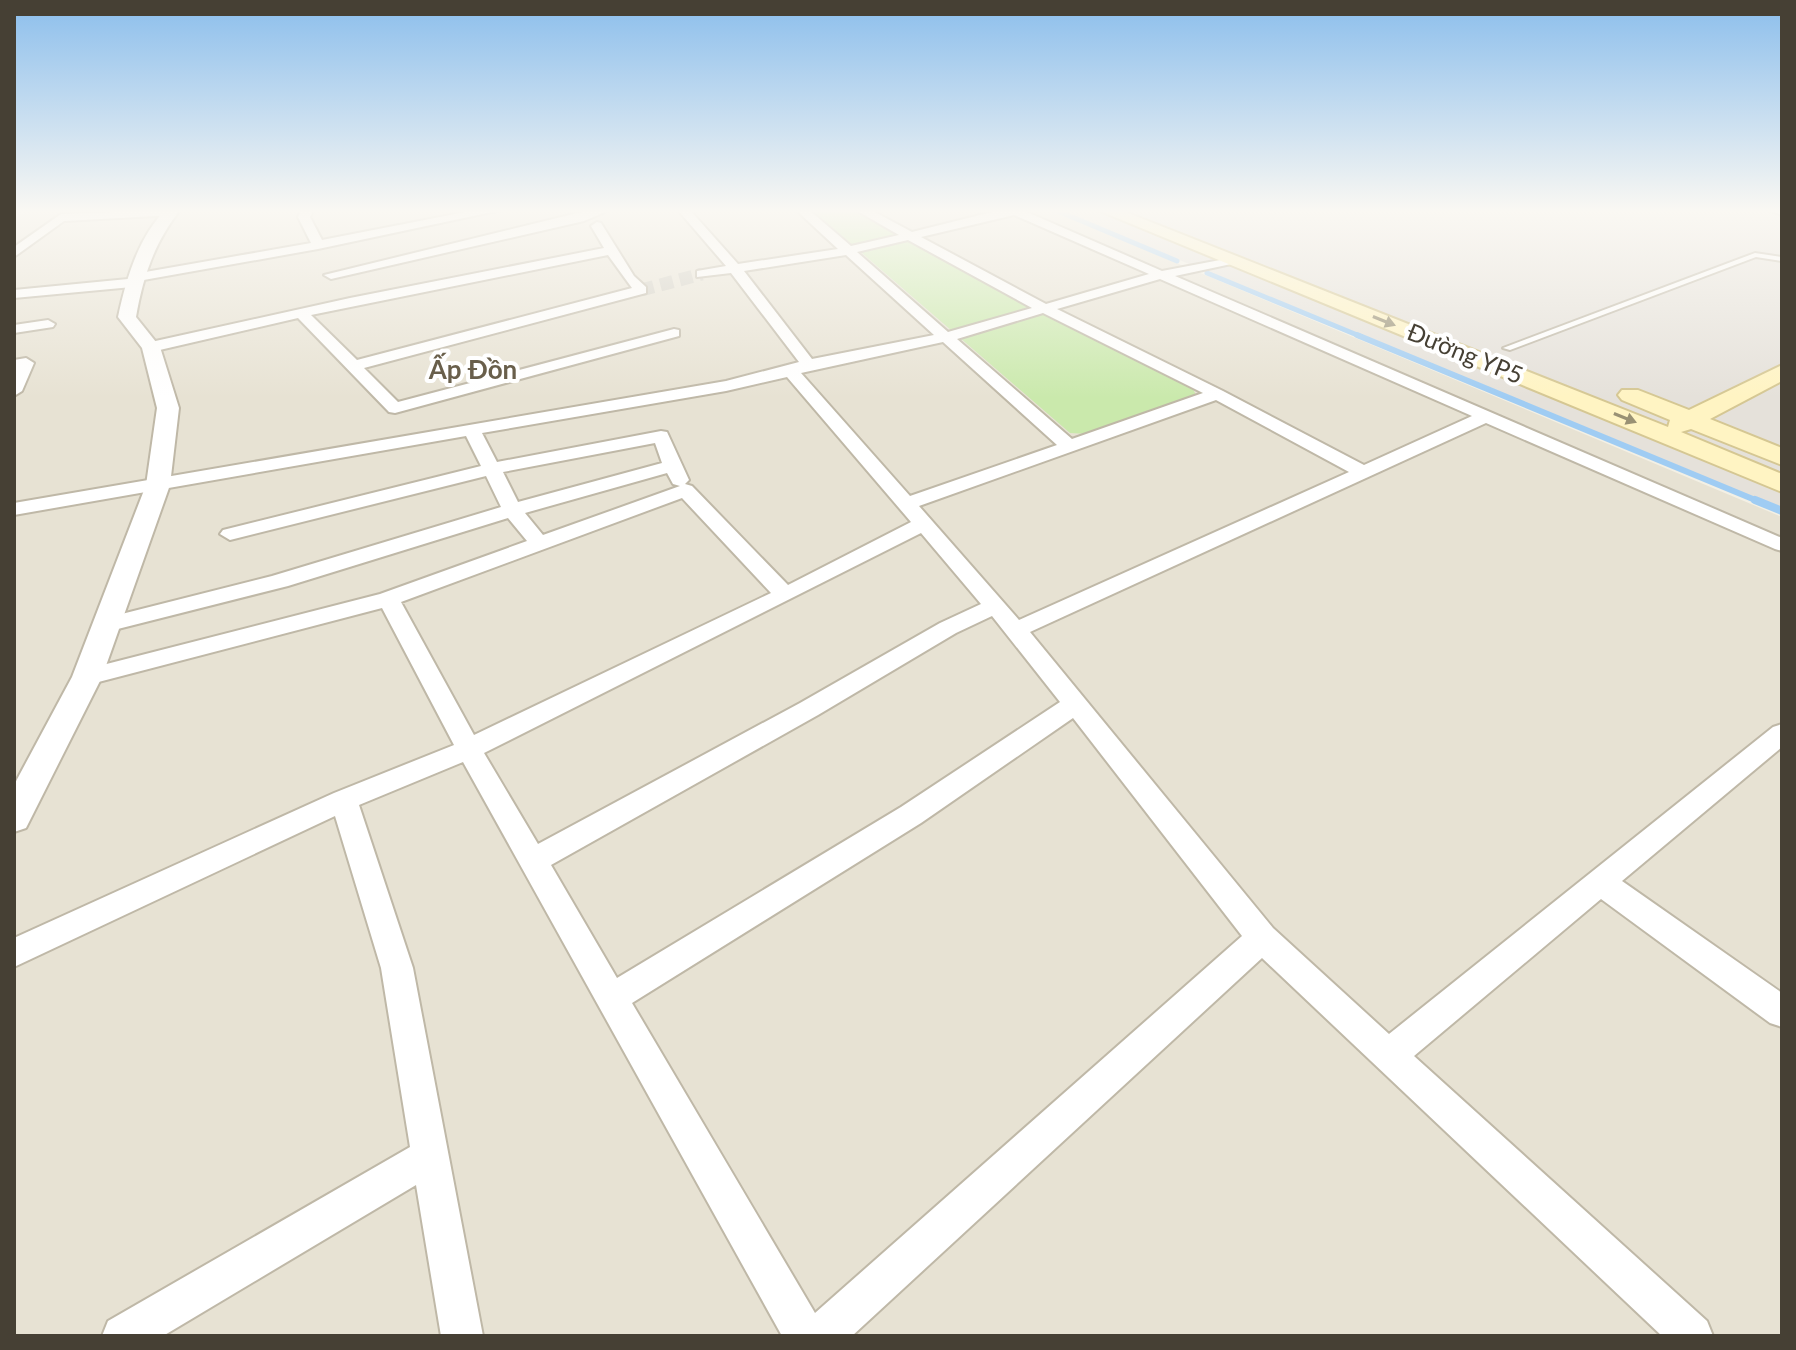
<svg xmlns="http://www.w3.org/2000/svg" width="1796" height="1350" font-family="Lato,sans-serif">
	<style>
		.residential { fill: #e7e2d3 }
		.industrial { fill: #e5e1da }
		.green { fill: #cae9ac }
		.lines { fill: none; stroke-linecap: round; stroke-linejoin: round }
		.stream-far2 { stroke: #9fccf3; stroke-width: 5 }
		.stream-far1 { stroke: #9fccf3; stroke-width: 6 }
		.stream { stroke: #9fccf3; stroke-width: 8 }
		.minor-tunnel { stroke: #d0cdc2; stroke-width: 13; stroke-dasharray: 13 7; stroke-linecap: butt }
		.service-casing { stroke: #bfb8a7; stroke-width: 4 }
		.minor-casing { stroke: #bfb8a7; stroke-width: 4 }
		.tertiary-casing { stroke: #bfb8a7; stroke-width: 4 }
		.secondary-casing { stroke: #d5c793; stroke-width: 4 }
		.service { fill: #fff; fill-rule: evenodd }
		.minor { fill: #fff; fill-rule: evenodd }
		.tertiary { fill: #fff; fill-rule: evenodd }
		.secondary { fill: #fff4c3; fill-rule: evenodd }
		.oneway { fill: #999174 }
		.labels { text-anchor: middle; stroke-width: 8; stroke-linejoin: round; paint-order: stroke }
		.far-street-label { font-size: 24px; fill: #464034; stroke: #fff }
		.far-quarter-label { font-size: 26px; font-weight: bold; fill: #695f4b; stroke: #fff }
	</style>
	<rect width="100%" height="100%" fill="#f3f0e5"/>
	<!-- residential -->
	<path class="residential" d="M51,209H1048L1782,517V1336H14V218L27,211Z"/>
	<!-- industrial -->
	<path class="industrial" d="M1058,209H1782V509L1136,242Z"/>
	<!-- green -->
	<path class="green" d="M811,209H851L1048,316L1192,387L1196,395L1088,434L1070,433Z"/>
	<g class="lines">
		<!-- stream-far2 -->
		<path class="stream-far2" d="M1053,209L1177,261
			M1207,273L1362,337"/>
		<!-- stream-far1 -->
		<path class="stream-far1" d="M1357,335L1760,502"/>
		<!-- stream -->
		<path class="stream" d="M1755,500L1782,511"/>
		<!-- minor-tunnel -->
		<path class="minor-tunnel" d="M641,290L702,274"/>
		<!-- service casing -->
		<g class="service-casing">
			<path id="service" d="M1755,253L1782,257V261L1756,257L1510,350L1503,348Z"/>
		</g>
		<!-- minor casing -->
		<g class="minor-casing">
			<path id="minor" d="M302,209H314L310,217L322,240L481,209H506L318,249L138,281L137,286L132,287L14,298V290L128,279L134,274L311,243L298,217Z
				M594,209H612L584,221L331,279L324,275Z
				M677,209H689L738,264L838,249L795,209H808L851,246L899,235L854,209H869L912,232L1004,209H1020L1162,271L1236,257V263L1175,276L1782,538V551L1775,549L1486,423L1030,632L1273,928L1389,1034L1773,727L1782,724V747L1622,881L1782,993V1027L1770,1023L1601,899L1414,1056L1707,1321L1713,1336H1662L1262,958L852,1336H782L463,762L359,805L413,968L483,1336H441L416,1185L163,1336H102L108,1321L410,1147L381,968L335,816L14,967V938L334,793L454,745L382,608L87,685L78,683L75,677L78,671L87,669L380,594L527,541L508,518L288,586L106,632L98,630L95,625L98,620L272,576L501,507L486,476L230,540L220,534L223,530L481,466L466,436L14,515V503L726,381L799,362L731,273L697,277V271L726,266ZM1014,215L1149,274L1046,304L921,237ZM908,240L1032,308L948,332L857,252ZM846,255L934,335L812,359L744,271ZM1160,279L1472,416L1364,465L1223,391L1057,309ZM1043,313L1203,393L1072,439L957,339ZM943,342L1057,445L910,496L801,373ZM787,377L911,522L788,585L692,486L685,484L689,480L667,432L661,431L497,462L482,433L726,391ZM1216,400L1349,472L1019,620L919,506ZM655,443L662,463L518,502L503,472ZM667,473L673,484L680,486L543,535L525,513ZM682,498L771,593L474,735L401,602ZM921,533L981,604L940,623L800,703L538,844L484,753ZM992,616L1060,702L901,807L617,978L551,865L818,715L956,633ZM1073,718L1242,936L815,1313L632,1003L921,823Z
				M1766,209H1782V215Z
				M170,210L174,211V215L64,221L14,257V247L61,214Z
				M597,222L601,223L634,276L646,287V293L364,368L398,402L674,329L679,330V336L395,413L389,412L298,318L151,352L143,347L151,342L350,298L604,248L591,226ZM608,255L632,288L357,360L311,315Z
				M48,320L55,324L53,327L14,333V325Z
				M26,358L34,363L22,391L14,396V360Z"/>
		</g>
		<!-- tertiary casing -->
		<g class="tertiary-casing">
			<path id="tertiary" d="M166,209H181C155,241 143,276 136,317L160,347L179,408L170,485L102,677L26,828L14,832V785L72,677L146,485L157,408L142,348L118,317C126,279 138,238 166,209Z"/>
		</g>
		<!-- secondary casing -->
		<g class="secondary-casing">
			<path id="secondary" d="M1095,209H1118L1668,427L1670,420L1622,400L1618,395L1622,390H1638L1689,410L1782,365V381L1710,419L1782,448V465L1691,429L1681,432L1782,474V492Z"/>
		</g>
		<!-- service -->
		<use href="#service" class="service"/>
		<!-- minor -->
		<use href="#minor" class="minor"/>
		<!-- tertiary -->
		<use href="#tertiary" class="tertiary"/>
		<!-- secondary -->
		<use href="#secondary" class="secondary"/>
	</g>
	<!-- one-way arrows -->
	<defs><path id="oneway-solid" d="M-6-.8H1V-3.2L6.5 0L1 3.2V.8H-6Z" transform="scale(2)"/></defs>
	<g class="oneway">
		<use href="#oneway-solid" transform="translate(1384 321) rotate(22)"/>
		<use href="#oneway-solid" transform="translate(1625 418) rotate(22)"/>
	</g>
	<!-- sky -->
	<linearGradient id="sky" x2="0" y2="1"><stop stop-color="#8bbeec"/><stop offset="0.53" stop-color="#faf8f3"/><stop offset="1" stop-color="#faf8f3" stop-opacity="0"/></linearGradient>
	<rect width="1796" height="398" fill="url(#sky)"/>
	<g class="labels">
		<!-- far-street labels -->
		<g class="far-street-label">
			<text transform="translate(1465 354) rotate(22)" y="8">Đường YP5</text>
		</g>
		<!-- far-quarter labels -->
		<g class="far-quarter-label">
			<text x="473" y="379">Ấp Đồn</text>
		</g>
	</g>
	<!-- border -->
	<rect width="1796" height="1350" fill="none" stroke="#464034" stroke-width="32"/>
</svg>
